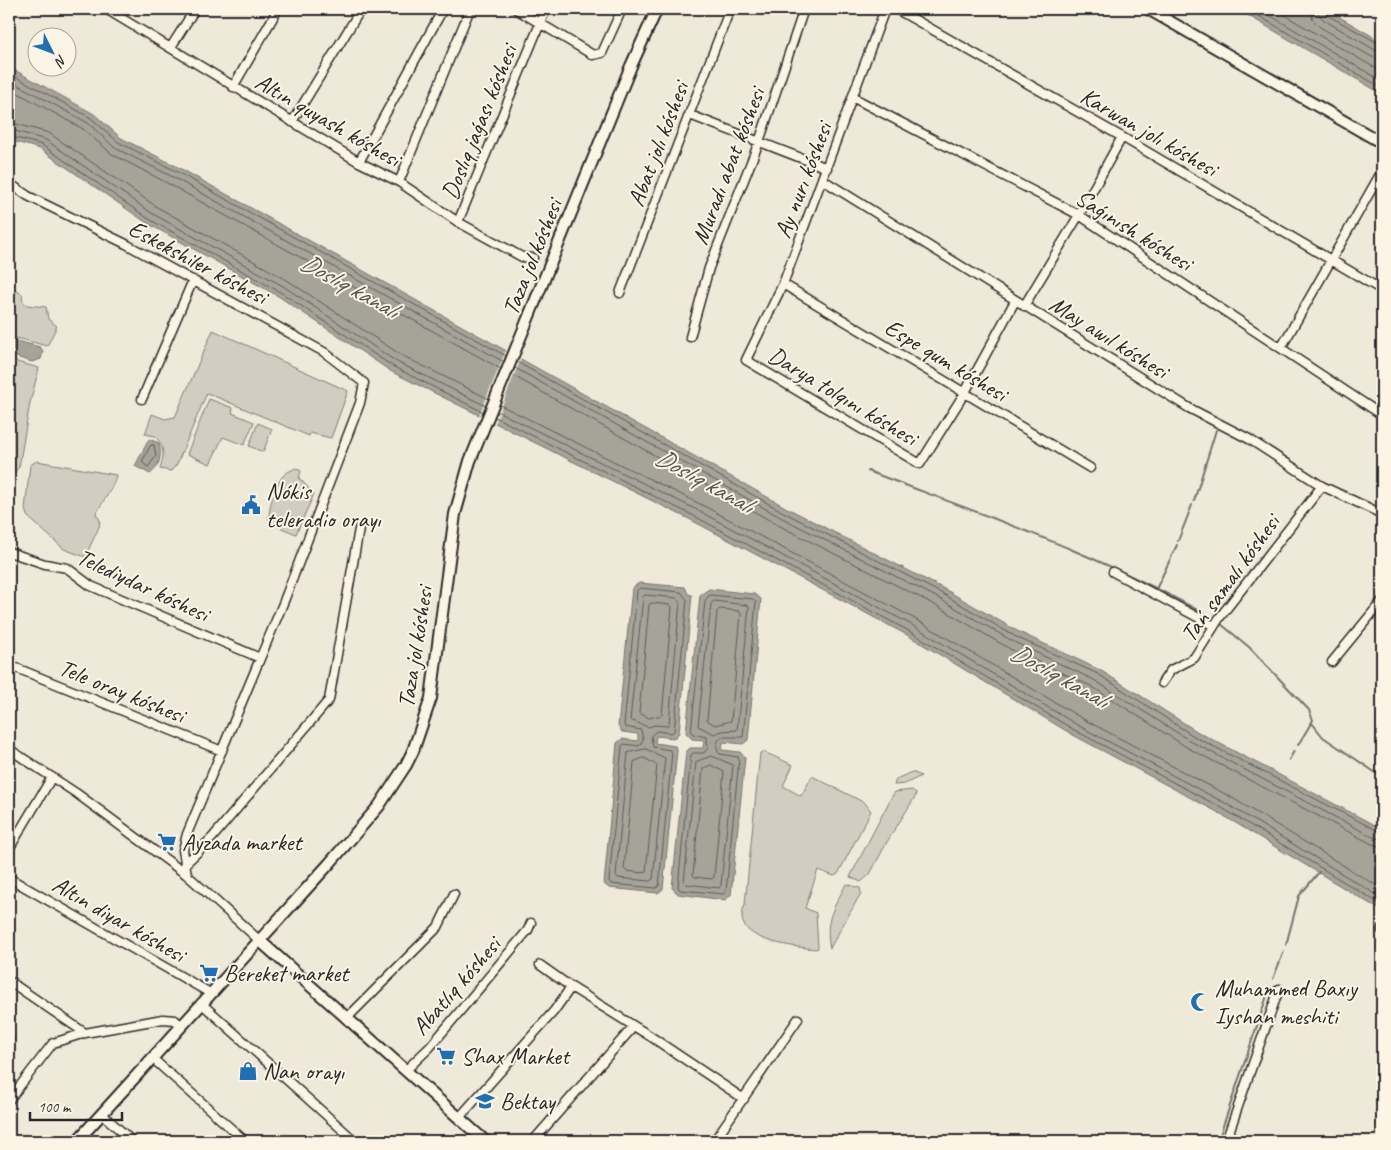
<svg xmlns="http://www.w3.org/2000/svg" width="1391" height="1150" font-family="Caveat,sans-serif">
	<style>
		.green { fill: #d2cdc0; stroke: #7e7c76 }
		.water { fill: #a6a399; stroke: #75736d }
		.pier { fill: #efe9da }
		.lines { fill: none; stroke-linecap: round; stroke-linejoin: round }
		.shore { stroke: #5c5b57; stroke-width: 1 }
		.stream { stroke: #75736d; stroke-width: 2 }
		.minor-casing { stroke: #2b2b2b; stroke-width: 11 }
		.major-casing { stroke: #2b2b2b; stroke-width: 14 }
		.minor { stroke: #fcf5e5; stroke-width: 8 }
		.major { stroke: #fcf5e5; stroke-width: 10 }
		.labels { text-anchor: middle; stroke-width: 4; stroke-linejoin: round; paint-order: stroke }
		.street-label { font-size: 24px; fill: #2b2b2b; stroke: #fcf5e5 }
		.poi-label { font-size: 24px; fill: #2b2b2b; stroke: #fcf5e5; text-anchor: start }
		.water-label { font-size: 25px; font-style: italic; fill: #565552; stroke: #fcf5e5 }
	</style>
	<rect width="100%" height="100%" fill="#efe9da"/>
	<filter id="ink" filterUnits="userSpaceOnUse"><feTurbulence type="fractalNoise" baseFrequency=".02" numOctaves="2"/><feDisplacementMap in="SourceGraphic" scale="10" xChannelSelector="R" yChannelSelector="G"/><feConvolveMatrix kernelMatrix="1 2 1 2 8 2 1 2 1" color-interpolation-filters="sRGB"/></filter>
	<g filter="url(#ink)">
		<!-- green -->
		<path class="green" d="M9,289L17,291L22,294L23,302L27,305L46,307L48,319L57,326L47,346L9,336Z
			M213,330L348,391L331,438L310,433L309,436L207,393L177,464L171,471L160,469C164,455 165,447 155,436L145,434L152,414L165,419L175,417Z
			M9,348L17,362L39,368L30,403L19,467L14,473L9,474Z
			M209,399L233,408L232,413L254,422L244,445L223,437L210,464L187,454Z
			M258,423L272,429L263,452L249,446Z
			M37,461L116,475C116,484 101,504 96,514L100,520L99,527L85,557L64,549L27,516L25,509L30,465Z
			M296,468L301,471L299,478L314,494L296,534L270,523C266,513 276,481 285,474C287,472 292,470 296,468Z
			M764,752L793,765L783,786L801,796L812,776L865,803L871,811L838,874L834,876L818,870L805,908L816,913L818,948L816,949C796,947 740,942 742,915C742,912 744,907 745,904L760,753Z
			M912,772L921,776L905,784L894,785L896,779Z
			M912,790L916,793L915,797L887,842L870,874L861,882L850,877L891,798L895,792Z
			M846,884L860,888L861,893L830,948C824,920 834,908 846,884Z"/>
		<!-- water -->
		<path class="water" d="M1237,9H1326L1382,42V94Z
			M9,67L94,114L121,138L176,166L787,508L946,590L1019,632L1100,670L1198,732L1382,829V911L1219,813L1073,735L907,635L691,520L392,372L278,296L147,223L40,149L9,140Z
			M13,340L40,347L43,351L41,359L32,362L16,357L13,347L10,346Z
			M149,439L159,443C162,454 160,467 150,474L135,466Z
			M639,583L685,587L688,594L692,595L679,733L674,738L656,736L655,743L675,746L677,751L663,889L658,893L609,888L604,884L617,743L622,739L638,741V734L622,732L618,726L632,588Z
			M709,589L754,594L761,599L748,740L743,744L723,742L722,750L740,752L745,758L731,895L725,900L678,894L672,888L686,752L690,748H703L704,740L692,739L686,733L700,595Z"/>
		<!-- pier -->
		<path class="pier" d="M507,348L522,356L494,426L478,418Z"/>
		<g class="lines">
			<!-- shore -->
			<path class="shore" d="M1247,9L1382,88
				M1259,9L1382,81
				M1274,9L1382,72
				M1310,9L1313,20L1320,27L1372,57L1382,59
				M1318,9L1319,15L1324,20L1375,50L1382,52
				M1324,9L1327,15L1382,45
				M9,73L91,118L118,142L174,170L506,356
				M9,80L88,123L115,148L171,176L504,362
				M9,88L83,129L112,154L167,183L501,369
				M9,122L49,133L157,207L287,280L401,355L489,399
				M9,129L46,140L153,214L283,286L397,362L486,406
				M9,136L42,145L149,219L280,292L394,367L483,412
				M517,362L785,513L943,594L1016,637L1098,674L1195,737L1382,833
				M515,368L782,518L940,599L1014,642L1094,680L1192,742L1375,838L1382,839
				M512,375L778,525L937,606L1010,649L1091,686L1188,748L1372,844L1382,847
				M500,405L700,504L915,619L1083,719L1229,796L1382,889
				M497,411L697,510L912,625L1079,726L1225,803L1382,898
				M495,417L694,516L909,631L1076,731L1222,808L1382,905
				M154,445L156,456L148,467L142,462L150,446Z
				M640,588L681,592L687,600L674,731L672,733L656,731L651,736L653,747L670,750L672,753L659,886L656,888L611,884L609,881L622,746L624,744L639,746L643,740L641,730L625,727L624,725L637,591Z
				M645,595L677,598L680,602L669,723L667,726L655,725L648,727L630,720L643,597Z
				M710,595L753,599L756,602L743,737H722C716,740 715,749 720,754L738,757L739,759L726,892L724,894L680,890L678,887L691,755L693,753H704L708,748L707,737L693,734L691,732L705,601Z
				M714,601L747,605L749,607L737,730L722,731L714,734L698,726L711,604Z
				M652,603L670,605L672,607L662,715L649,718L639,713L649,605Z
				M720,609L739,611L741,614L731,721L715,725L707,720L717,612Z
				M646,749L665,758L653,879L650,881L618,878L616,875L628,753Z
				M712,756L733,765L721,885L719,888L686,884L684,882L696,762Z
				M644,758L657,765L646,871L644,873L626,871L624,869L634,762Z
				M711,765L724,772L714,877L712,879L695,877L693,875L703,769Z"/>
			<!-- stream -->
			<path class="stream" d="M868,471C986,516 1105,556 1215,620
				M1194,501L1216,430
				M1178,541L1192,505
				M1157,587L1177,545
				M1221,624L1249,647L1309,710L1313,720L1298,745
				M1312,723L1323,737L1382,777
				M1289,760L1294,751
				M1286,945L1299,896L1319,872
				M1380,960L1382,967
				M1273,979L1284,951
				M1218,1141L1270,987"/>
			<!-- minor casing -->
			<g class="minor-casing">
				<path id="minor" d="M106,9L359,162L399,182L458,222L522,257L533,258
					M516,9L593,55L602,53L622,9
					M885,9L783,284L746,360L920,464L964,394L1015,301
					M896,9L1122,137L1382,290
					M171,47L195,9
					M233,87L278,9
					M854,98L1079,215L1382,415
					M690,115L827,168
					M292,122L361,9
					M359,162L443,9
					M823,180L1189,408L1249,439L1322,486L1382,514
					M399,182L470,9
					M9,183L28,196L126,244L324,352L364,383L360,403L284,601L187,834L183,850L187,875
					M458,222L546,9
					M783,284L1090,468
					M620,293L730,9
					M1024,306L1079,215L1122,137
					M690,337L709,268L759,142L804,9
					M1281,348L1382,171
					M142,399L193,280
					M9,552L45,564L67,568L91,586L260,658
					M1113,572L1214,626
					M1332,662L1382,601
					M9,665L222,751
					M1162,683L1171,670L1194,658L1220,617L1322,486
					M9,749L76,793L187,875L259,940
					M9,849L52,777
					M184,865L212,838L329,700L359,529
					M9,878L210,993
					M1382,929V930
					M540,965L571,987L650,1036L744,1099
					M9,981L85,1033
					M201,1003L355,1141
					M346,1019L438,927L454,894
					M9,1039V1038
					M152,1058L245,1141
					M405,1071L430,1047L528,930L531,923
					M9,1100L53,1043L85,1033L163,1019L175,1020L181,1025
					M102,1114L132,1141
					M459,1118L554,1011L571,987
					M533,1141L634,1026
					M714,1141L798,1019
					M1226,1141L1279,989"/>
			</g>
			<!-- major casing -->
			<g class="major-casing">
				<path id="major" d="M1148,9L1382,143
					M259,940L485,1141
					M77,1141L329,864L379,806L406,765L413,751L431,698L455,514L470,461L631,66L657,9"/>
			</g>
			<!-- minor -->
			<use href="#minor" class="minor"/>
			<!-- major -->
			<use href="#major" class="major"/>
		</g>
	</g>
	<!-- icons -->
	<defs>
		<g id="civic-bare" transform="scale(1.5)"><path d="M-.6-6.5H3V-4.5H.6V-3L4-1V1h2V6H-6V1h2V-1L-.6-3ZM-1.2 2.5V6h2.4V2.5Z" fill="#1f6fb2" stroke="#fcf5e5" stroke-width="2.5" paint-order="stroke"/></g>
		<g id="supermarket-bare" transform="scale(1.5)"><path d="M-6-5.5h2.5l.6 2H6L4.5 2H-2.5L-4.4-4H-6ZM-1.5 3.2a1.3 1.3 0 1 0 .1 0ZM3 3.2a1.3 1.3 0 1 0 .1 0Z" fill="#1f6fb2" stroke="#fcf5e5" stroke-width="2.5" paint-order="stroke"/></g>
		<g id="mosque-bare" transform="scale(1.5)"><path d="M3.5-4.9A6 6 0 1 0 3.5 4.9A5 5 0 1 1 3.5-4.9Z" fill="#1f6fb2" stroke="#fcf5e5" stroke-width="2.5" paint-order="stroke"/></g>
		<g id="shop-bare" transform="scale(1.5)"><path d="M-5-2.5h2.3a2.7 3.5 0 0 1 5.4 0H5L5.5 6h-11ZM-1.5-2.5h3a1.5 2.3 0 0 0-3 0Z" fill="#1f6fb2" stroke="#fcf5e5" stroke-width="2.5" paint-order="stroke"/></g>
		<g id="school-bare" transform="scale(1.5)"><path d="M0-5L7-2L0 1L-7-2ZM-4 1L0 2.5L4 1V4Q0 6-4 4Z" fill="#1f6fb2" stroke="#fcf5e5" stroke-width="2.5" paint-order="stroke"/></g>
	</defs>
	<g fill-rule="evenodd">
		<use href="#civic-bare" x="251" y="505"/>
		<use href="#supermarket-bare" x="167" y="842"/>
		<use href="#supermarket-bare" x="209" y="973"/>
		<use href="#mosque-bare" x="1200" y="1002"/>
		<use href="#supermarket-bare" x="446" y="1056"/>
		<use href="#shop-bare" x="248" y="1071"/>
		<use href="#school-bare" x="485" y="1101"/>
	</g>
	<g class="labels">
		<!-- street labels -->
		<g class="street-label">
			<text transform="translate(328 120) rotate(30)" y="8">Altın quyash kóshesi</text>
			<text transform="translate(479 122) rotate(-68)" y="8">Doslıq jaǵası kóshesi</text>
			<text transform="translate(1149 132) rotate(30)" y="8">Karwan jolı kóshesi</text>
			<text transform="translate(658 144) rotate(-69)" y="8">Abat jolı kóshesi</text>
			<text transform="translate(728 166) rotate(-69)" y="8">Muradı abat kóshesi</text>
			<text transform="translate(803 180) rotate(-69)" y="8">Ay nurı kóshesi</text>
			<text transform="translate(1134 230) rotate(32)" y="8">Saǵınısh kóshesi</text>
			<text transform="translate(532 257) rotate(-68)" y="8">Taza jol kóshesi</text>
			<text transform="translate(198 262) rotate(28)" y="8">Eskekshiler kóshesi</text>
			<text transform="translate(1109 337) rotate(32)" y="8">May awıl kóshesi</text>
			<text transform="translate(946 360) rotate(31)" y="8">Espe qum kóshesi</text>
			<text transform="translate(843 396) rotate(31)" y="8">Darya tolqını kóshesi</text>
			<text transform="translate(1230 578) rotate(-54)" y="8">Tań samalı kóshesi</text>
			<text transform="translate(143 585) rotate(25)" y="8">Telediydar kóshesi</text>
			<text transform="translate(415 647) rotate(-81)" y="8">Taza jol kóshesi</text>
			<text transform="translate(122 691) rotate(22)" y="8">Tele oray kóshesi</text>
			<text transform="translate(119 919) rotate(30)" y="8">Altın diyar kóshesi</text>
			<text transform="translate(456 986) rotate(-49)" y="8">Abatlıq kóshesi</text>
		</g>
		<!-- poi labels -->
		<g class="poi-label">
			<text x="266" y="499">Nókis<tspan x="266" dy="28">teleradio orayı</tspan></text>
			<text x="182" y="850">Ayzada market</text>
			<text x="224" y="981">Bereket market</text>
			<text x="1215" y="996">Muhammed Baxıy<tspan x="1215" dy="28">Iyshan meshiti</tspan></text>
			<text x="461" y="1064">Shax Market</text>
			<text x="263" y="1079">Nan orayı</text>
			<text x="500" y="1109">Bektay</text>
		</g>
		<!-- water labels -->
		<g class="water-label">
			<text transform="translate(350 285) rotate(29)" y="9">Doslıq kanalı</text>
			<text transform="translate(705 480) rotate(29)" y="9">Doslıq kanalı</text>
			<text transform="translate(1060 675) rotate(29)" y="9">Doslıq kanalı</text>
		</g>
	</g>
	<!-- margin -->
	<rect width="1391" height="1150" fill="none" stroke="#fcf5e5" stroke-width="30"/>
	<rect x="15" y="15" width="1361" height="1120" fill="none" stroke="#2b2b2b" stroke-width="2" filter="url(#ink)"/>
	<!-- north arrow -->
	<g transform="translate(52 52) rotate(132)"><circle r="24" fill="#fcf5e5" stroke="#a8a49b"/>
	<path d="M0-4L9 19L0 12L-9 19Z" fill="#1f6fb2"/>
	<text y="-8" font-size="14" font-weight="bold" text-anchor="middle" fill="#2b2b2b">N</text>
	</g>
	<!-- scale -->
	<path d="M30 1112v8h92v-8" fill="none" stroke="#2b2b2b" stroke-width="2.5"/>
	<text x="38" y="1112" font-size="15" fill="#2b2b2b" stroke="#fcf5e5" stroke-width="4" paint-order="stroke">100 m</text>
</svg>
